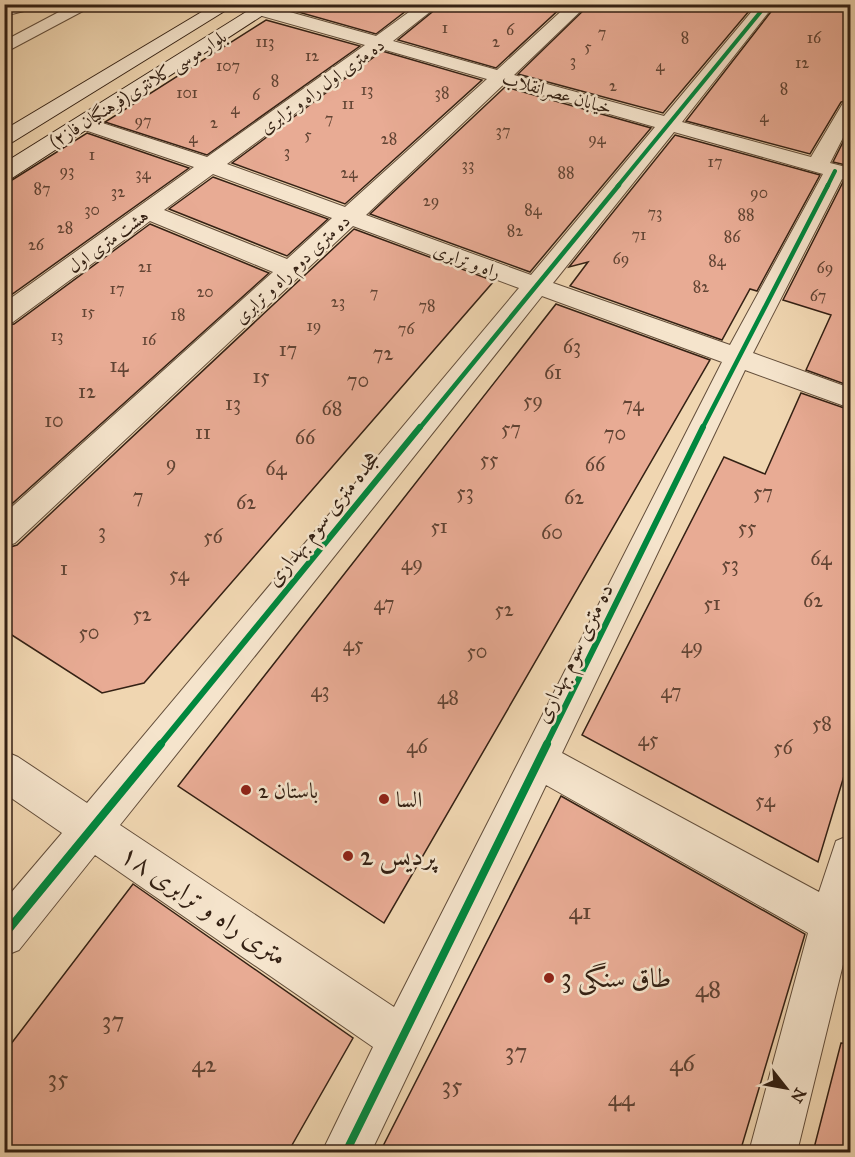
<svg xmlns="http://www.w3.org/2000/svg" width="855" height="1157" font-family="'IM FELL Great Primer',Amiri,serif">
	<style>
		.building { fill: #e8ab94; stroke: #342114; stroke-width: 1.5 }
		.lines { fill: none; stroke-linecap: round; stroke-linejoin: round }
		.street-casing { stroke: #634e3b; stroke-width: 2 }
		.secondary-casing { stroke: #342114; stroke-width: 2 }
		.street { fill: #f5e4cc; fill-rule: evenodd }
		.secondary { fill: #f5e4cc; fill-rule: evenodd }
		.cycleway-far3-casing { stroke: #f5e4cc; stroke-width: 6 }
		.cycleway-far2-casing { stroke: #f5e4cc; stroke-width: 8 }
		.cycleway-far1-casing { stroke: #f5e4cc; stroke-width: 10 }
		.cycleway-casing { stroke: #f5e4cc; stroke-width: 11 }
		.cycleway-far3 { stroke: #00873e; stroke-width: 4 }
		.cycleway-far2 { stroke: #00873e; stroke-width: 4.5 }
		.cycleway-far1 { stroke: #00873e; stroke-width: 6 }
		.cycleway { stroke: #00873e; stroke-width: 8 }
		.poi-dot { fill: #8f2418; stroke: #f5e4cc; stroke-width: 2 }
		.labels { text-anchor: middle; stroke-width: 5; stroke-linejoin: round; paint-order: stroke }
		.far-number-label { font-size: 16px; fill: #614434 }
		.far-street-label { font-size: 18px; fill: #342114; stroke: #f5e4cc }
		.number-label { font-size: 20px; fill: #614434 }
		.street-label { font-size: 22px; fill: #342114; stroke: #f5e4cc }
		.poi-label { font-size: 22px; fill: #342114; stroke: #f5e4cc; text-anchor: start }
		.near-number-label { font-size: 24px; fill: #614434 }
		.near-poi-label { font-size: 27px; fill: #342114; stroke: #f5e4cc; text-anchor: start }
		.near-street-label { font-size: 27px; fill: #342114; stroke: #f5e4cc }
	</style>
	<rect width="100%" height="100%" fill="#f0d6b1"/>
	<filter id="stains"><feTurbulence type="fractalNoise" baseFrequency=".00333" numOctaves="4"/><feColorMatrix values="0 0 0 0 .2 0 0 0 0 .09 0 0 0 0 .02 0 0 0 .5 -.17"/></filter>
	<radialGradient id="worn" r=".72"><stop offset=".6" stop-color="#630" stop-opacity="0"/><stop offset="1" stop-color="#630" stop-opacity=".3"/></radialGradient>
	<!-- building -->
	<path class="building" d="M290,4H415L376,34L284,8Z
		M442,4H565L496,68L398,40Z
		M590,4H755L663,113L518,74Z
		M777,4H850V99L841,102L810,154L686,121Z
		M266,20L360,46L207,155L105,122Z
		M382,51L482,80L345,204L232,163Z
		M505,87L651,128L530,272L370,214Z
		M850,128V166L833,162Z
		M87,133L189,168L4,300V185Z
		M675,135L820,175L757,291L750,289L722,340L570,286L588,262L569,267Z
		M213,177L328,219L287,256L169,209Z
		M843,182L850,183V386L806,370L831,315L783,300Z
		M150,224L269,273L4,511V326L14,324Z
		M354,229L494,281L144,683L102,693L4,630V549L17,545Z
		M556,304L710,360L384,923L178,786Z
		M801,393L850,410V756L818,862L582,735L724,457L765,474Z
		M561,796L805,934L740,1152H380Z
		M133,884L353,1038L288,1152H4V1053Z
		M841,1043L850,1044V1152H813Z"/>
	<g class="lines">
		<!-- street casing -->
		<g class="street-casing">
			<path id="street" d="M9,4H38L36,8L4,16V6Z
				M74,4H96L4,53V41Z
				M232,4H261L376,36L420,4H440L393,41L497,70L569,4H588L514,75L664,116L758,4H775L682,122L811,157L843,103L850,101V124L830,163L850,168V181L842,179L753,353L850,388V408L745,370L562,753L819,892L836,841L850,835V936L797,1152H749L808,933L546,785L371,1152H322L373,1047L95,855L19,950L4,956V901L62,833L4,793V751L18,757L87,803L519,288L353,226L15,543L4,547V514L273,272L150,221L13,322L4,324V303L194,167L76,127L73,123L76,119H90L207,157L365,45L234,8ZM382,49L487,79L345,207L227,164ZM504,84L655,127L531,275L366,215ZM674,132L823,174L730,345L553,283ZM213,174L332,218L287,259L164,210ZM542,296L722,362L394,1007L120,825Z"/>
		</g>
		<!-- secondary casing -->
		<g class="secondary-casing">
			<path id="secondary" d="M215,4H236L11,143L4,145V130Z
				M259,4H280L12,178L4,179V163Z"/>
		</g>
		<!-- street -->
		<use href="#street" class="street"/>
		<!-- secondary -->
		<use href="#secondary" class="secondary"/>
		<!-- cycleway-far3 casing -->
		<g class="cycleway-far3-casing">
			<path id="cycleway-far3" d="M617,187L767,4
				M827,187L835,171"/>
		</g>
		<!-- cycleway-far2 casing -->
		<g class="cycleway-far2-casing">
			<path id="cycleway-far2" d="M419,429L619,185
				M702,429L828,185"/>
		</g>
		<!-- cycleway-far1 casing -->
		<g class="cycleway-far1-casing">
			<path id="cycleway-far1" d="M160,745L420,427
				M546,745L703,427"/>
		</g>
		<!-- cycleway casing -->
		<g class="cycleway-casing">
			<path id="cycleway" d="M4,935L161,744
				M346,1152L547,744"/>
		</g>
		<!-- cycleway-far3 -->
		<use href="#cycleway-far3" class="cycleway-far3"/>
		<!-- cycleway-far2 -->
		<use href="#cycleway-far2" class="cycleway-far2"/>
		<!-- cycleway-far1 -->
		<use href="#cycleway-far1" class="cycleway-far1"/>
		<!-- cycleway -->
		<use href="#cycleway" class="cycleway"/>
	</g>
	<!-- markers -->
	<g class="poi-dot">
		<circle cx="246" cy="790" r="6"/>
		<circle cx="384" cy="799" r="6"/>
		<circle cx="348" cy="856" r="6"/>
		<circle cx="549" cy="978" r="6"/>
	</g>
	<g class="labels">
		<!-- far-number labels -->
		<g class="far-number-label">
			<text x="445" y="33">1</text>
			<text x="510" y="35">6</text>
			<text x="602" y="38">7</text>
			<text x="685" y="43">8</text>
			<text x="814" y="43">16</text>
			<text x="265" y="47">113</text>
			<text x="496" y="47">2</text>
			<text x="588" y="52">5</text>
			<text x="312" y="61">12</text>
			<text x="573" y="66">3</text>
			<text x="802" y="68">12</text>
			<text x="228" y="71">107</text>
			<text x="660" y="71">4</text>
			<text x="275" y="86">8</text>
			<text x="613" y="91">2</text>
			<text x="784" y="94">8</text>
			<text x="367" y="95">13</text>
			<text x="187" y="98">101</text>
			<text x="442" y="98">38</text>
			<text x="256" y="100">6</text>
			<text x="348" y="109">11</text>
			<text x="235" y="114">4</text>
			<text x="764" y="122">4</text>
			<text x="329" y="124">7</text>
			<text x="143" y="126">97</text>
			<text x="214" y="128">2</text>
			<text x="503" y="136">37</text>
			<text x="308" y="140">5</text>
			<text x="193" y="143">4</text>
			<text x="389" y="144">28</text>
			<text x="597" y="144">94</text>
			<text x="287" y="157">3</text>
			<text x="92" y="160">1</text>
			<text x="715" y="167">17</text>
			<text x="468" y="170">33</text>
			<text x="67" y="176">93</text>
			<text x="349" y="178">24</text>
			<text x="566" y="178">88</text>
			<text x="143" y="179">34</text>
			<text x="42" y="194">87</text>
			<text x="118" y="197">32</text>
			<text x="759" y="198">90</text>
			<text x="431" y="206">29</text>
			<text x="92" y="215">30</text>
			<text x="533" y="215">84</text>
			<text x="655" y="218">73</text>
			<text x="746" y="220">88</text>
			<text x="65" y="233">28</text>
			<text x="515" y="236">82</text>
			<text x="639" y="240">71</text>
			<text x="732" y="242">86</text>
			<text x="36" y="250">26</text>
			<text x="621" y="264">69</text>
			<text x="717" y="266">84</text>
			<text x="145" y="272">21</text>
			<text x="825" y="273">69</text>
			<text x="701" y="292">82</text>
			<text x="117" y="294">17</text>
			<text x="205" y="297">20</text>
			<text x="374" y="298">7</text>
			<text x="818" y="301">67</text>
			<text x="338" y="307">23</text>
			<text x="427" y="311">78</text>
			<text x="88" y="317">15</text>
			<text x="178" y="320">18</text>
			<text x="314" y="331">19</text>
			<text x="406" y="334">76</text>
			<text x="57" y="341">13</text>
			<text x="149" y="345">16</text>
		</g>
		<!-- far-street labels -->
		<g class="far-street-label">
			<text transform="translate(322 86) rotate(-36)" y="6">ده متری اول راه و ترابری</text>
			<text transform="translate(138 89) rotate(-32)" y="6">بلوار موسی کلانتری(فرهنگیان فاز۲)</text>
			<text transform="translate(557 93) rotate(16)" y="6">خیابان عصرانقلاب</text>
			<text transform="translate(108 241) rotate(-36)" y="6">هشت متری اول</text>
			<text transform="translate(467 261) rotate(20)" y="6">راه و ترابری</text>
			<text transform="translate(292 269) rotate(-43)" y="6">ده متری دوم راه و ترابری</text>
		</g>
		<!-- number labels -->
		<g class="number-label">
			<text x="572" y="353">63</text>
			<text x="288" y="356">17</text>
			<text x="383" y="360">72</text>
			<text x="119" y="372">14</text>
			<text x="553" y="379">61</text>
			<text x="261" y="383">15</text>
			<text x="358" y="387">70</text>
			<text x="87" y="398">12</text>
			<text x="533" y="407">59</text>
			<text x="233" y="410">13</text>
			<text x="633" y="411">74</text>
			<text x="332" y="415">68</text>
			<text x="54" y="427">10</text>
			<text x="511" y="435">57</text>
			<text x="203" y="439">11</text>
			<text x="615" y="440">70</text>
			<text x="305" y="444">66</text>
			<text x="489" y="466">55</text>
			<text x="171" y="470">9</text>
			<text x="595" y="471">66</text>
			<text x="276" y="475">64</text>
			<text x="465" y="499">53</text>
			<text x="763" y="499">57</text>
			<text x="138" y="503">7</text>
			<text x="574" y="504">62</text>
			<text x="246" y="509">62</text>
			<text x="439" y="533">51</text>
			<text x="747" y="534">55</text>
			<text x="102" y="538">3</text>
			<text x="552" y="539">60</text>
			<text x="213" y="543">56</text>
			<text x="821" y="565">64</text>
			<text x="412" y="570">49</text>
			<text x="730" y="571">53</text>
			<text x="64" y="575">1</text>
			<text x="179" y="581">54</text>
			<text x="813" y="607">62</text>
			<text x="384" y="610">47</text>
			<text x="712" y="610">51</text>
			<text x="504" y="616">52</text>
			<text x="142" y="621">52</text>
			<text x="89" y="639">50</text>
			<text x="353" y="651">45</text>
			<text x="692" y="653">49</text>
			<text x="477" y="658">50</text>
			<text x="320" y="697">43</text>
			<text x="671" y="698">47</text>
			<text x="448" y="704">48</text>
			<text x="822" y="730">58</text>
			<text x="648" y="746">45</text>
			<text x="417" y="753">46</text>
			<text x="783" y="754">56</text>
			<text x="765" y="807">54</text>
		</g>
		<!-- street labels -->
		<g class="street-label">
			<text transform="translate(322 518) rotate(-51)" y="8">هجده متری سوم بهداری</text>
			<text transform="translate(573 653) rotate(-64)" y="8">ده متری سوم بهداری</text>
		</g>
		<!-- poi labels -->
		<g class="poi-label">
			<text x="258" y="798">باستان 2</text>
			<text x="396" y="807">السا</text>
		</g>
		<!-- near-number labels -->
		<g class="near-number-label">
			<text x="580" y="919">41</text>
			<text x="708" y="997">48</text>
			<text x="113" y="1028">37</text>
			<text x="516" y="1059">37</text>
			<text x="682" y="1071">46</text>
			<text x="204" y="1072">42</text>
			<text x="58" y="1086">35</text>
			<text x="452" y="1093">35</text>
			<text x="621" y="1106">44</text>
		</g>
		<!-- near-poi labels -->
		<g class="near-poi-label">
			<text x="360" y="865">پردیس 2</text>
			<text x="561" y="987">طاق سنگی 3</text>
		</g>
		<!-- near-street labels -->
		<g class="near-street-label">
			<text transform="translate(204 905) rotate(34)" y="9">۱۸ متری راه و ترابری</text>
		</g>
	</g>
	<!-- margin -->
	<rect width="855" height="1157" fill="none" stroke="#f0d6b1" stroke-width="24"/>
	<rect x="6" y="6" width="843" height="1145" fill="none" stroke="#342114" stroke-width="3"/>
	<rect x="12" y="12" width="831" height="1133" fill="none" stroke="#342114" stroke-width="1.5"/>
	<!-- north arrow -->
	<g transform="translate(786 1088) rotate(121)" stroke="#f5e4cc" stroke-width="4.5" paint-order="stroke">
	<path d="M0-4.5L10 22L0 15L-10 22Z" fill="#342114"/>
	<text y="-9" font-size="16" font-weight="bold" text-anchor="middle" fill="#342114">N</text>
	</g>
	<rect width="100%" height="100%" filter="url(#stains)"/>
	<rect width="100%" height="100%" fill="url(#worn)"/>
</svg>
